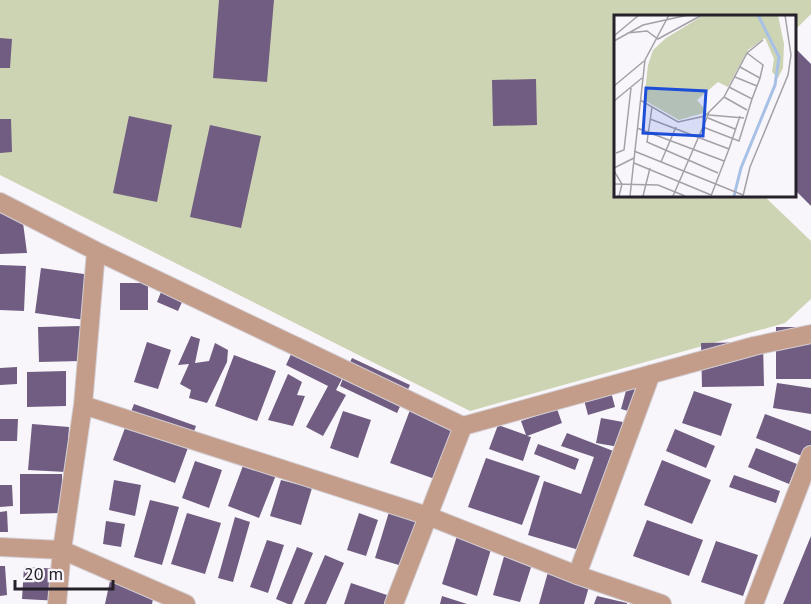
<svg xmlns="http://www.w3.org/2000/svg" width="811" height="604" font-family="'PT Sans',sans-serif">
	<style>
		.green { fill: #cdd4b3 }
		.building { fill: #705d81 }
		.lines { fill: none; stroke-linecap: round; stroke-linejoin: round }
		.street-casing { stroke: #d3cfd5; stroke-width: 20 }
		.street { stroke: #c49d8a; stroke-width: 18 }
		.inset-river { fill: none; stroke: #a7c0e5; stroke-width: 3 }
		.inset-road { fill: none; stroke: #a4a0a7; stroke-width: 1.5 }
		.view { fill: #1d4ed8; fill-opacity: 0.15; stroke: #1d4ed8; stroke-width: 3 }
		.inset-edge { fill: none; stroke: #25202a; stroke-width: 3 }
	</style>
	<rect width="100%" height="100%" fill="#f9f6fb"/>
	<!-- green -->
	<path class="green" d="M0,0H811V14L795,30L794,16H616V195H763L811,241V299L785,323L470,411L0,175Z"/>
	<!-- building -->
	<path class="building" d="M219,0H274L267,82L213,78Z
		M0,38L12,39L10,68H0Z
		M794,47L811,64V206L794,189Z
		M536,79L537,125L493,126L492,80Z
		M129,116L172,125L157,202L113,193Z
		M0,119H11L12,152L0,153Z
		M210,125L261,136L241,228L190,217Z
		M0,204L22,215L27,253L0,254Z
		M0,265L26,266L24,311L0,310Z
		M41,268L91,275L85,320L35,313Z
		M165,282L187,291L178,311L157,302Z
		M120,283H148V310H120Z
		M81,326V361L39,362L38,327Z
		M776,327H811V379H776Z
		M191,336L200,339L195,363L209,361L215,343L228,350L227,362L207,403L189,398L191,390L180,384L189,364L178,365Z
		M299,337L350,362L352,358L410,385L397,413L340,386L345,373L336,390L346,395L323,436L306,427L328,386L286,365Z
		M147,342L171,350L158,389L134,382Z
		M763,342L764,386L702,387L701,343Z
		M234,355L276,371L257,421L215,406Z
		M17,367V384L0,385V368Z
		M66,371V406L27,407V372Z
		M288,374L302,382L297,395L305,396L293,426L268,420Z
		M777,383L811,388V414L773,408Z
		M627,387L645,392L639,414L621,409Z
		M694,391L732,404L721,436L682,423Z
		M611,392L615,407L588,415L584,400Z
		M134,404L196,426L175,483L113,460Z
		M557,409L562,423L527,436L531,437L523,461L489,449L498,425L526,435L521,421Z
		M410,410L465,429L446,483L390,463Z
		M343,411L371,420L358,458L330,448Z
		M765,414L811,431V446L807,458L756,438Z
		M601,418L623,422L619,447L596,443Z
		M0,419H18L17,441H0Z
		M32,424L69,427L66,472L28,470Z
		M675,429L715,446L706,468L666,451Z
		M567,433L621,454L579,550L528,535L544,481L581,494L594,457L561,446Z
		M538,444L579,459L575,470L534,454Z
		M756,448L797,464L789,484L748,467Z
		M486,458L540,476L522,525L468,507Z
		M662,460L711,480L692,524L644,505Z
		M195,461L222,470L209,508L182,498Z
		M244,463L276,475L259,518L228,506Z
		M20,474H62V513L20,514Z
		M734,475L780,491L776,503L729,487Z
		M114,480L141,485L135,516L109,510Z
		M281,480L312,488L301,525L270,516Z
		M0,485H12L13,506L0,507Z
		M150,500L179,507L162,565L134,557Z
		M7,511L8,532H0V512Z
		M389,512L423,522L409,568L375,558Z
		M187,513L221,523L205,574L171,564Z
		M359,513L378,520L366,556L347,550Z
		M235,517L250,522L233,582L218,578Z
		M647,520L703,540L689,576L633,556Z
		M106,521L125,524L121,547L103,544Z
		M457,536L492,546L477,596L442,584Z
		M811,536V604H783Z
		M267,540L284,545L268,593L250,587Z
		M716,541L758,555L743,596L701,582Z
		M297,547L313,553L292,604H288L276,599Z
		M505,553L533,561L520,602L493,595Z
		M325,555L344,563L326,604H304Z
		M0,566H5L7,595L0,596Z
		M24,567L63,569L61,601L22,599Z
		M548,572L590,583L584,604H539Z
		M110,581L155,590L152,604H105Z
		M351,583L387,595L384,604H344Z
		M442,596L467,604H440Z
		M597,596L627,603V604H594Z"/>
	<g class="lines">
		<!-- street casing -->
		<g class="street-casing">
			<path id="street" d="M0,202L96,251L463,426L754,346L811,334
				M83,405L428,516L577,575L662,604
				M0,547L62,550L186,604
				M577,575L651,374
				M57,604L62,550L83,405L96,251
				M394,604L463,426
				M754,604L811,455"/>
		</g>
		<!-- street -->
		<use href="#street" class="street"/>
	</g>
	<!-- overview -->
	<g transform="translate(614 15)">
		<rect width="182" height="182" fill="#f9f6fb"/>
		<path d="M90,0H164L170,29L169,53L164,63L158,57L160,44L151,23L134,35L114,72L104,67L83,85L93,97L65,105L30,85L34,50L39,35L52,23Z" fill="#cdd4b3"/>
		<path class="inset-river" d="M120,181L127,153L161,70L165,42L144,0"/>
		<path class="inset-road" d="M13,18L33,16L44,24L88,0M1,20L25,0M0,26L29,10L74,0M133,38L149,50L146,63M121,62L143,71M0,71L30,46M115,72L138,84L146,63L126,52M110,82L133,95M26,85L64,107L91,101L110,82L133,38L149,25M0,86L28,63M38,92L33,127L104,158M95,100L130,103M0,103V83M94,103L121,114M36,104L115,134L97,181M89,112L125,126L138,84M23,113L110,146M115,134L126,101M20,136L129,180M2,138L10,135L17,73M47,147L62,112M20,148L97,180M0,153L20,143M0,156L8,169L5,181M0,169L44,170L71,181M16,181L31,45L55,0M29,181L36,153M59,181L95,98M129,181L136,152L174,60L177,40L171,0"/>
		<path class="view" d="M32,73L92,76L89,121L29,118Z"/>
		<rect width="182" height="182" class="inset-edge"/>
	</g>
	<!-- scale -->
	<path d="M15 580v9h98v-9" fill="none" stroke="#25202a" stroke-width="3"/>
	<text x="24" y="580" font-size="18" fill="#25202a" stroke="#f9f6fb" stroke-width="4.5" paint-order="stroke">20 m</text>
</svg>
